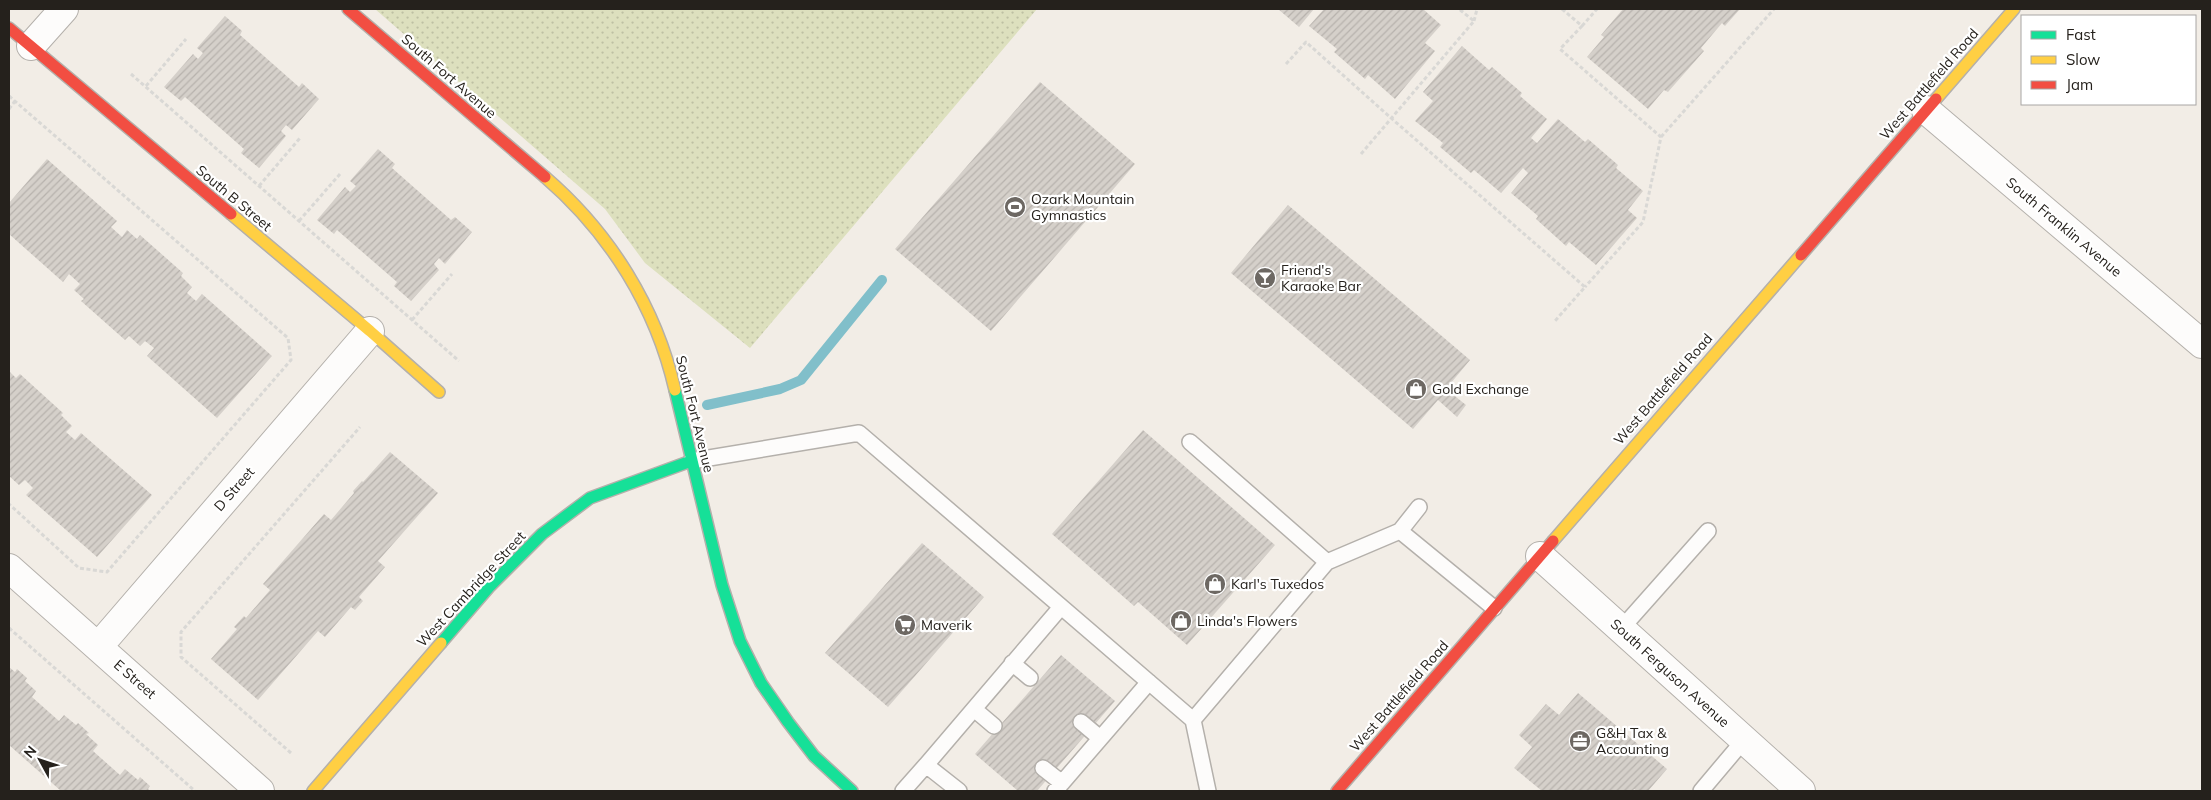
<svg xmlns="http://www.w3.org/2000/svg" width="2211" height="800" font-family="Mulish,sans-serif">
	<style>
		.grass { fill: url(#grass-dots) }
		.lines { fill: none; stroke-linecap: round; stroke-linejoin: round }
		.stream { stroke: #81bfca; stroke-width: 10 }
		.building { fill: url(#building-hatch) }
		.lane-casing { stroke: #b4b0ab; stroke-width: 18 }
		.street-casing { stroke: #b4b0ab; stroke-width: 30 }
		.fast-casing { stroke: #b4b0ab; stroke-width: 14 }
		.slow-casing { stroke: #b4b0ab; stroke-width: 14 }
		.jam-casing { stroke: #b4b0ab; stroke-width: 14 }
		.path { stroke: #d9d8d5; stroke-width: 3; stroke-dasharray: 4 2.5; stroke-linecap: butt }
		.lane { stroke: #fdfcfb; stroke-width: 15 }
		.street { stroke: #fdfcfb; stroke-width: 28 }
		.fast { stroke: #16e098; stroke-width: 11 }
		.slow { stroke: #ffcf43; stroke-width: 11 }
		.jam { stroke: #f24e42; stroke-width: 11 }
		.labels { text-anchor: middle; stroke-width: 4.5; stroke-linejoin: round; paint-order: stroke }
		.street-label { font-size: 14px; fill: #25211c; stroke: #fff }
		.poi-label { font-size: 14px; fill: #25211c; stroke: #fff; text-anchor: start }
	</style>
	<defs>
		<pattern id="grass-dots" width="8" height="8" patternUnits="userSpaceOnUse" patternTransform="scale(1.25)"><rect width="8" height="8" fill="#dde0be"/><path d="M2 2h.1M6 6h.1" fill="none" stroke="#bec0a3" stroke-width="1.8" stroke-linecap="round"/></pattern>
		<pattern id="building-hatch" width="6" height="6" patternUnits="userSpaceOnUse" patternTransform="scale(1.25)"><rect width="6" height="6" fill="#d5d0ca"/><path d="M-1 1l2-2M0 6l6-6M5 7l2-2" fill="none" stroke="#b7b2ad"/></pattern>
	</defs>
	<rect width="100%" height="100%" fill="#f2ede6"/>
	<!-- grass -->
	<path class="grass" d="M375,9H1037L750,348L645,263L605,209Z"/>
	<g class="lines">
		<!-- stream -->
		<path class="stream" d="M707,405L780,389L801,380L882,280"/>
	</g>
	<!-- building -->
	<path class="building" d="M1278,9H1314L1299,27Z
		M1324,9H1423L1441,25L1425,43L1435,51L1395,99L1368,75L1365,79L1334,52L1337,49L1309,26Z
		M1623,9H1740L1725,26L1722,23L1701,48L1704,51L1668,92L1664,90L1648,109L1587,57L1604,37L1601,35Z
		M225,16L242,31L240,35L299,87L302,83L319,99L292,130L286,125L281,131L286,136L259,168L241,153L244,149L185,97L181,101L164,87L193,54L198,59L203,53L197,48Z
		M1462,46L1489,70L1492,67L1522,93L1520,96L1547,119L1531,138L1537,143L1558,119L1585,142L1588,139L1618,165L1616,168L1643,191L1628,210L1637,218L1596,265L1569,242L1566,246L1536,219L1538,216L1511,193L1528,173L1523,168L1501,193L1474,170L1471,173L1440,147L1443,143L1415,121L1433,101L1423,92Z
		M1040,82L1135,164L991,331L895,249Z
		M378,149L395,164L392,168L451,220L455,217L472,232L445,264L439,258L434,264L439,270L411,301L394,286L397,282L337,230L334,234L317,220L345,187L350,192L356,186L350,181Z
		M47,159L117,221L111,227L122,237L127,230L137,239L140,235L183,273L181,276L192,287L187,293L196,301L202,294L272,356L217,418L147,356L154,348L145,341L140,346L129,336L125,340L81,301L84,299L74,290L80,284L69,274L63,282L9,234V203Z
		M1288,205L1470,360L1446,389L1466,405L1457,417L1438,400L1413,429L1231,273Z
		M9,371L16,378L20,374L63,413L61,415L72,426L66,432L75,440L81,433L152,495L97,557L26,495L33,488L25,480L19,485L9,476Z
		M1143,430L1275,545L1187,645L1138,602L1134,606L1052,534Z
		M390,452L438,493L378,561L385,567L359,597L363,601L355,610L351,607L325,637L318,631L258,700L211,659L237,629L234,627L244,616L246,618L270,590L263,584L324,514L331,520L354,493L353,491L362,481L363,482Z
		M922,543L984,597L888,707L825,653Z
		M1061,655L1115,701L1037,791H1018L975,754Z
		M9,667L15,672L17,669L27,678L25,681L36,691L32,697L59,721L64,715L76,725L78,723L89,733L86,734L98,745L93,751L120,775L125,769L138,780L140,777L150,786L148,789L150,791H61L9,745Z
		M1578,693L1667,769L1648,791H1637L1634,789L1633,791H1542L1514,768L1532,747L1519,735L1546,704L1559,715Z"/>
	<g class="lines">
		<!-- lane casing -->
		<g class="lane-casing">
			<path id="lane" d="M1190,442L1327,562L1193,720
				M691,461L859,433L1193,720L1208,791
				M1400,531L1494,608
				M1327,562L1400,531L1419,507
				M1621,629L1708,531
				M1012,663L1030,678
				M974,709L994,726
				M1081,722L1100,738
				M1043,768L1062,783
				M903,791L926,765
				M959,791L926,765L1061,607
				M1055,791L1149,682
				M1701,791L1744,740"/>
		</g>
		<!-- street casing -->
		<g class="street-casing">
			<path id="street" d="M31,46L64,9
				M1926,110L2202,344
				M1540,556L1801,791
				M9,568L260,791
				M98,647L370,331"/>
		</g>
		<!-- fast casing -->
		<g class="fast-casing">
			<path id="fast" d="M675,390L722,585L740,641L761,683L788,722L814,756L852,791
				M441,643L490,586L542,534L590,498L691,461"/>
		</g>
		<!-- slow casing -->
		<g class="slow-casing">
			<path id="slow" d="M1936,99L2014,9
				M545,177C610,233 656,307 675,390
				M231,214L370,331L439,392
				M1553,541L1801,255
				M313,791L441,643"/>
		</g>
		<!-- jam casing -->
		<g class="jam-casing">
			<path id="jam" d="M348,9L545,177
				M9,28L231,214
				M1801,255L1936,99
				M1337,791L1553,541"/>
		</g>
		<!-- path -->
		<path class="path" d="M1562,9L1582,26L1560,49L1661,137L1643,222L1585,287
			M1474,21L1477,9
			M1582,26L1597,9
			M1286,64L1306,42L1391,118L1585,287L1554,322
			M131,74L459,361
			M146,86L186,39
			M9,96L288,338L291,360L107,572L79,568L9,504
			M9,109L15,101
			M1661,137L1774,9
			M1361,154L1474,21L1459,9
			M259,186L300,138
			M299,221L340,174
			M412,320L452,274
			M9,628L195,791
			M291,753L181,657V632L360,427"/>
		<!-- lane -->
		<use href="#lane" class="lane"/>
		<!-- street -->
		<use href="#street" class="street"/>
		<!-- fast -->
		<use href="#fast" class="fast"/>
		<!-- slow -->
		<use href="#slow" class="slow"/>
		<!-- jam -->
		<use href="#jam" class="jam"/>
	</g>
	<!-- icons -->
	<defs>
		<g id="stadium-disc" transform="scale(1.125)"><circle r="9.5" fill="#6d6863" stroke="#fff"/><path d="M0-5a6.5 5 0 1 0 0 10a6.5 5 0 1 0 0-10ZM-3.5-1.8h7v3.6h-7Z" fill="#fff"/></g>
		<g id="bar-disc" transform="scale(1.125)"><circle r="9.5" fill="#6d6863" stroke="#fff"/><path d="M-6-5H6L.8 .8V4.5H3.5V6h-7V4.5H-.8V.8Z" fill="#fff"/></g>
		<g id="shop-disc" transform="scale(1.125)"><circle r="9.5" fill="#6d6863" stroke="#fff"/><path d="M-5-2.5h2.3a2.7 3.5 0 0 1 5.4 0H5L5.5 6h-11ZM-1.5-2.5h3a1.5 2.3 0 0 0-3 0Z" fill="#fff"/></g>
		<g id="supermarket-disc" transform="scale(1.125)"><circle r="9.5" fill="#6d6863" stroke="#fff"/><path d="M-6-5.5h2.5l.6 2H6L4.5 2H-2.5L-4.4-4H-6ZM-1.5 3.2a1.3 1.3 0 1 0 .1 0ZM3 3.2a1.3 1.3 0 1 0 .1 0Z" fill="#fff"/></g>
		<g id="office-disc" transform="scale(1.125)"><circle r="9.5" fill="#6d6863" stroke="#fff"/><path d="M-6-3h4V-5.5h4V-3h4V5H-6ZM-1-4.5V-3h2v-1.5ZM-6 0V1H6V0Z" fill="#fff"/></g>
	</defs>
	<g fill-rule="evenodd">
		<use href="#stadium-disc" x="1015" y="207"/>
		<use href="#bar-disc" x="1265" y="278"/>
		<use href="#shop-disc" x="1416" y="389"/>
		<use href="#shop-disc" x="1215" y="584"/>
		<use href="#shop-disc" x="1181" y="621"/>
		<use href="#supermarket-disc" x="905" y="625"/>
		<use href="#office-disc" x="1580" y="741"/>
	</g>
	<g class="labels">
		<!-- street labels -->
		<g class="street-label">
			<text transform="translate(449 76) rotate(41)" y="5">South Fort Avenue</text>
			<text transform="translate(1929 84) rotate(-49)" y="5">West Battlefield Road</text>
			<text transform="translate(234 198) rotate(40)" y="5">South B Street</text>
			<text transform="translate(2064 227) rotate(40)" y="5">South Franklin Avenue</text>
			<text transform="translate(1663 389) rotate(-49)" y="5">West Battlefield Road</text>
			<text transform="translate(695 414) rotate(76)" y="5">South Fort Avenue</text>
			<text transform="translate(234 489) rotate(-49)" y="5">D Street</text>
			<text transform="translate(471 589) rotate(-47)" y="5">West Cambridge Street</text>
			<text transform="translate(1670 673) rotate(42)" y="5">South Ferguson Avenue</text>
			<text transform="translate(135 679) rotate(41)" y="5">E Street</text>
			<text transform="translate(1399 696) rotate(-49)" y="5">West Battlefield Road</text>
		</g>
		<!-- poi labels -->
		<g class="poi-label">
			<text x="1031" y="204">Ozark Mountain<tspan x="1031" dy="16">Gymnastics</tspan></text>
			<text x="1281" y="275">Friend's<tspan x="1281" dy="16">Karaoke Bar</tspan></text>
			<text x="1432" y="394">Gold Exchange</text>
			<text x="1231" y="589">Karl's Tuxedos</text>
			<text x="1197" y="626">Linda's Flowers</text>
			<text x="921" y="630">Maverik</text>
			<text x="1596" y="738">G&amp;H Tax &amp;<tspan x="1596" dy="16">Accounting</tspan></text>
		</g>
	</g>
	<!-- border -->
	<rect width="2211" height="800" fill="none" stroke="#25211c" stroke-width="20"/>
	<!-- legend -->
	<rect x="2021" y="15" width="175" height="90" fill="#ffffff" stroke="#a8a6a4"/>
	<rect x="2031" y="31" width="25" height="8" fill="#16e098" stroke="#a8a6a4"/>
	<text x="2066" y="40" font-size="15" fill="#25211c">Fast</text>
	<rect x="2031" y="56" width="25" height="8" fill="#ffcf43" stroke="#a8a6a4"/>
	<text x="2066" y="65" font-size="15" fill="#25211c">Slow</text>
	<rect x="2031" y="81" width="25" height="8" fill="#f24e42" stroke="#a8a6a4"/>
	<text x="2066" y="90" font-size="15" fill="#25211c">Jam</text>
	<!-- north arrow -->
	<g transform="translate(40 760) rotate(310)" stroke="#ffffff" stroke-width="4" paint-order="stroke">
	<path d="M0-4L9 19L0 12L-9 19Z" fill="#25211c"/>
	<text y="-8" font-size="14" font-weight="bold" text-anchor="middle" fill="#25211c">N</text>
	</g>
</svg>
